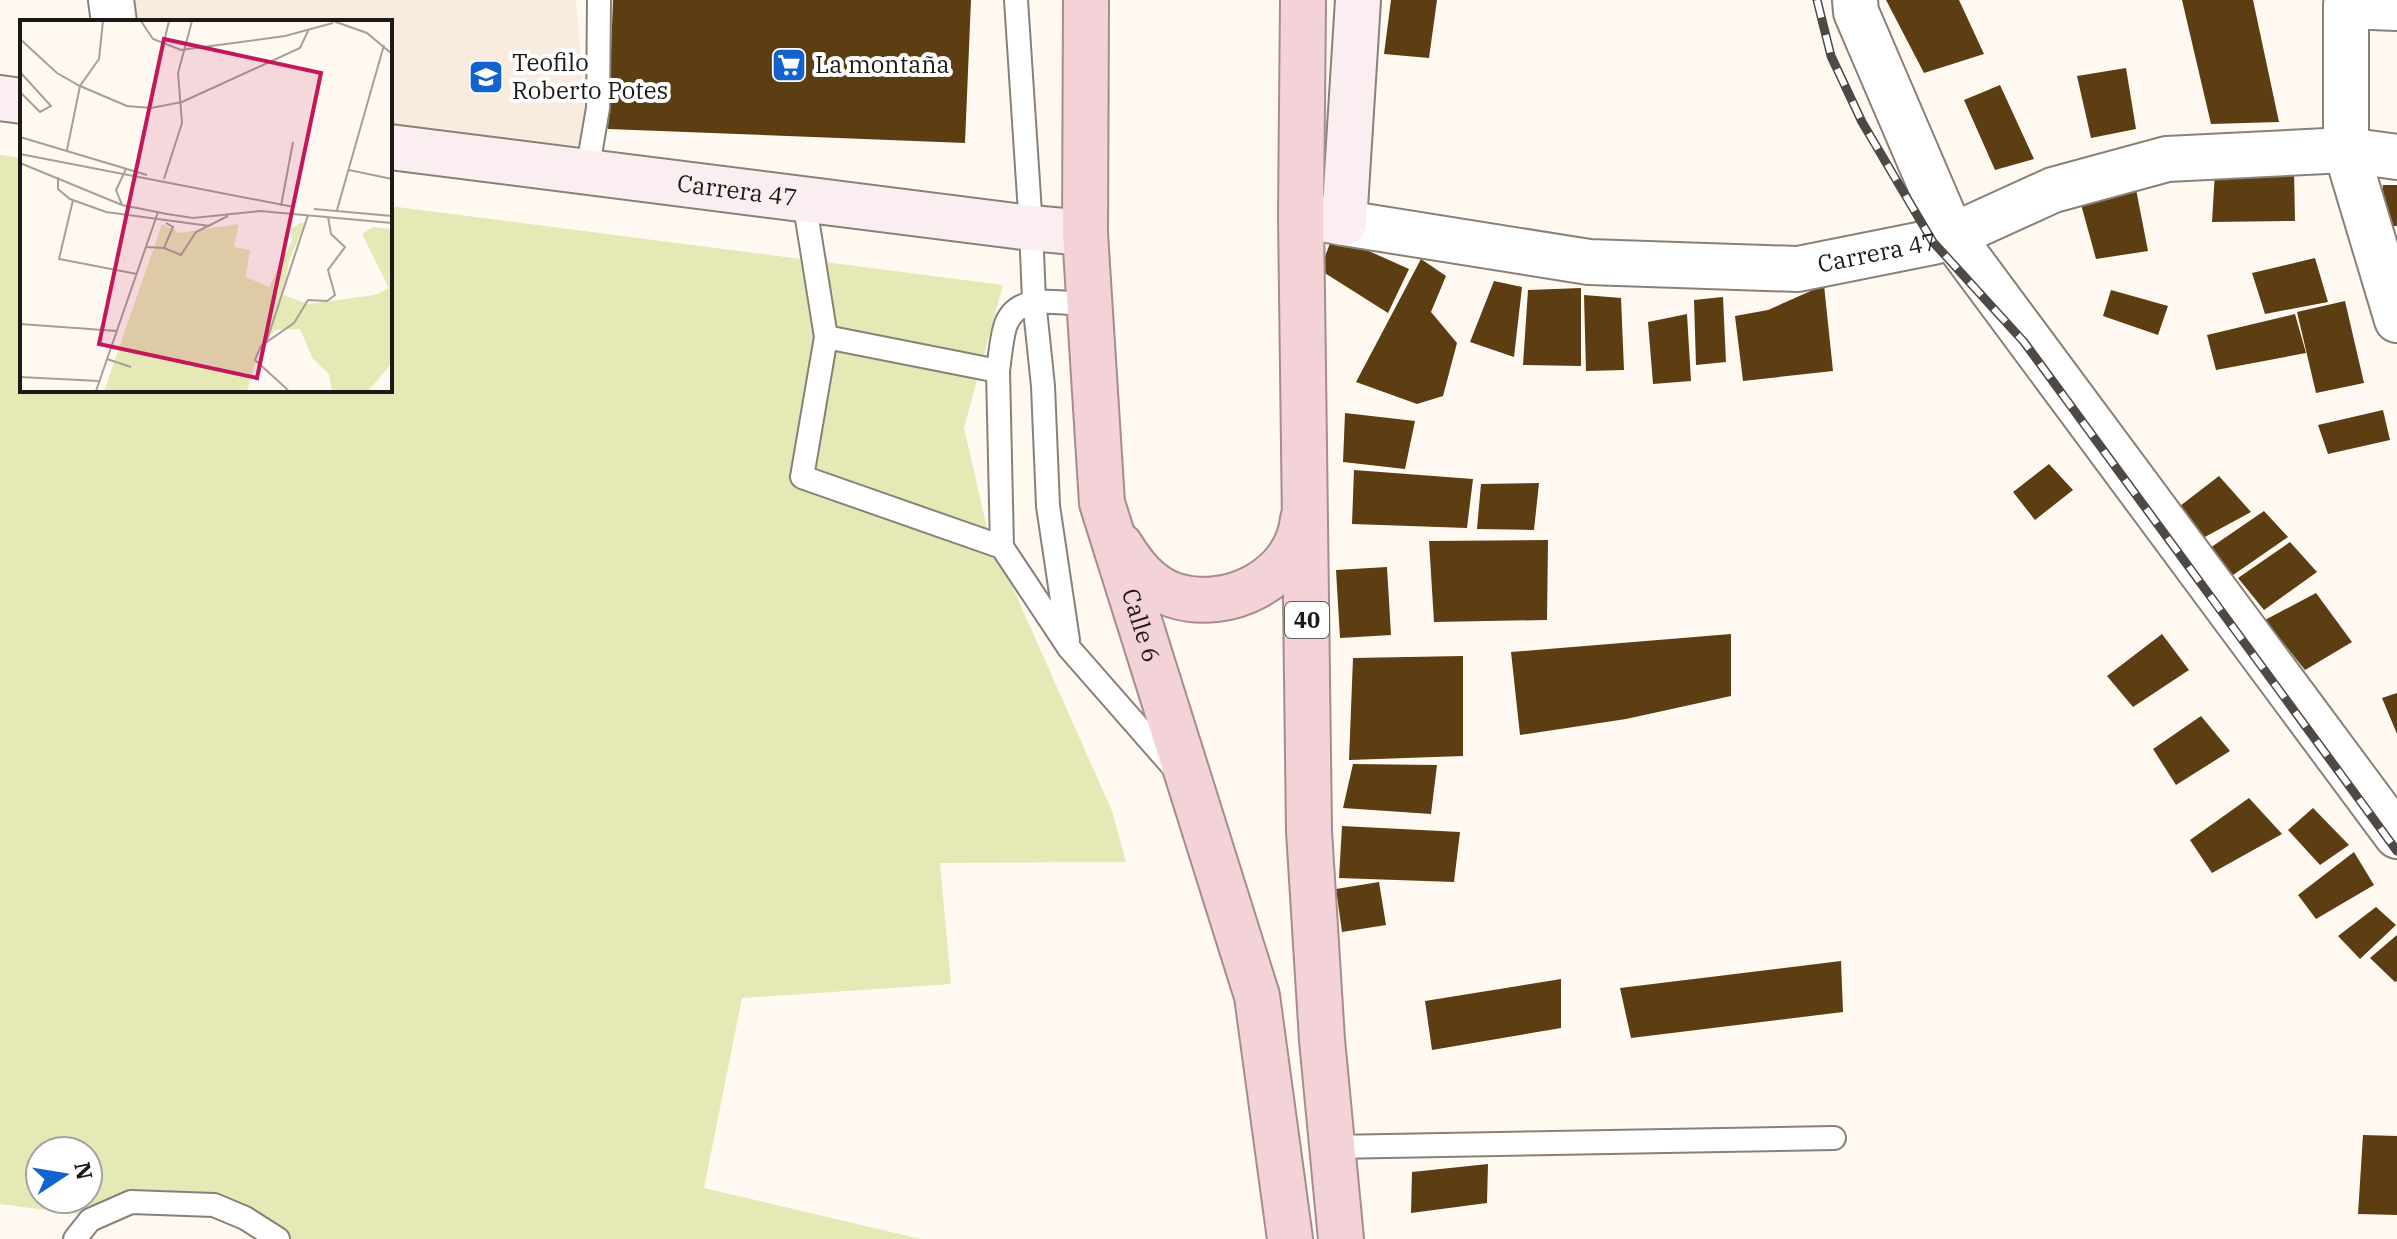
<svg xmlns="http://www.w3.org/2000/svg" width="2397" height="1239" font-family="'IBM Plex Serif',serif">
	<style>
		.built { fill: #f9ecdf }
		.green { fill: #e4e9b5; fill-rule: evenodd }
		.building { fill: #5d3d12 }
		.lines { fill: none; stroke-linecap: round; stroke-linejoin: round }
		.service-casing { stroke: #898077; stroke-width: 26 }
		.minor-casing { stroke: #898077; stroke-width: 48 }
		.secondary-casing { stroke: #898077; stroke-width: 48 }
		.trunk-casing { stroke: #a78b8e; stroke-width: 48 }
		.service { stroke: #fff; stroke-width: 22 }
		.minor { stroke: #fff; stroke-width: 44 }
		.secondary { stroke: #fbeef1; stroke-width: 44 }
		.trunk { stroke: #f4d3d8; stroke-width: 44 }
		.rail-casing { stroke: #4e4945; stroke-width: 9 }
		.rail { stroke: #fff; stroke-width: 6; stroke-dasharray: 18; stroke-linecap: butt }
		.labels { text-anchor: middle; stroke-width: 8; stroke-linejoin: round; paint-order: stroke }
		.shield { fill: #fff; stroke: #615e5c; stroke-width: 2 }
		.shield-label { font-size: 22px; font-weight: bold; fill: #1d1916 }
		.poi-label { font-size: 24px; fill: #1d1916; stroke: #fff; text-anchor: start }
		.street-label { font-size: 24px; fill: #1d1916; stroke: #fff }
		.inset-road { fill: none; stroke: #a59f9a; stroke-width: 2 }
		.view { fill: #c2185b; fill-opacity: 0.15; stroke: #c2185b; stroke-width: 4 }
		.inset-edge { fill: none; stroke: #1d1916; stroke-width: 4 }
	</style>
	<rect width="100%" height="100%" fill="#fff9f2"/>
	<!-- built -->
	<path class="built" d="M132,0H576L588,146L390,133V22H134Z"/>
	<!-- green -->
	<path class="green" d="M0,155L22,158V390H390V206L1003,285L964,428L988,532L1112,811L1126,862L940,863L951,984L742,998L704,1188L921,1239H262L208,1211L77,1214L0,1204ZM40,1151H88V1199H40Z"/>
	<!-- building -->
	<path class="building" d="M613,0H971L965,143L608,129Z
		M1391,0H1437L1429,58L1384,54Z
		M1886,0H1959L1984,54L1924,73Z
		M2182,0H2253L2279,122L2211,124Z
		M2126,68L2136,129L2091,138L2077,76Z
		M2000,85L2034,159L1995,170L1964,100Z
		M2294,169L2295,221L2212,222L2215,171Z
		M2135,184L2148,251L2096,259L2079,197Z
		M2383,185H2397V226H2378Z
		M1333,235L1409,269L1388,313L1320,270Z
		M2315,258L2328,302L2265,314L2252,273Z
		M1421,259L1446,276L1431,312L1457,343L1443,396L1417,404L1356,382Z
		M1494,281L1522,287L1514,357L1470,342Z
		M1824,285L1833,371L1743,381L1735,316L1768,310Z
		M1581,288V366L1523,365L1528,290Z
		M2111,290L2168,306L2158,335L2103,316Z
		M1584,295L1621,298L1624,370L1586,371Z
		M1723,297L1726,362L1696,365L1694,300Z
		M2345,301L2364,383L2316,393L2297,312Z
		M1687,314L1691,381L1653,384L1648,322Z
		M2295,314L2306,353L2216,370L2207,335Z
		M2383,410L2390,440L2328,454L2318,425Z
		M1345,413L1415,421L1405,469L1343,462Z
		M2049,464L2073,490L2035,520L2013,492Z
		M1354,470L1473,479L1467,528L1352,524Z
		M2219,476L2251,512L2203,538L2180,506Z
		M1539,483L1534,530L1477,529L1481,484Z
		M2264,511L2288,537L2233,575L2210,548Z
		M1548,540L1547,620L1434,622L1429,541Z
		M2290,542L2317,572L2264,610L2238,578Z
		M1387,567L1391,635L1340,638L1336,570Z
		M2316,593L2352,642L2305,670L2265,620Z
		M1731,634V696L1626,719L1520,735L1511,652Z
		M2162,634L2189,670L2133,707L2107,676Z
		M1463,656V756L1349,760L1353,658Z
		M2397,693V734L2382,698Z
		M2201,716L2230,751L2176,785L2153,749Z
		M1353,764L1437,765L1431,814L1343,808Z
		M2249,798L2282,834L2212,873L2190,840Z
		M2313,808L2349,845L2320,865L2288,830Z
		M1342,826L1460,832L1454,882L1339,878Z
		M2354,852L2374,885L2316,919L2298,895Z
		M1379,882L1386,925L1342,932L1336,889Z
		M2376,907L2396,925L2360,959L2338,936Z
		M2397,935V981L2395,982L2370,958Z
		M1841,961L1843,1012L1631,1038L1620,988Z
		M1561,979V1028L1432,1050L1425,1001Z
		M2363,1135L2397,1136V1215L2358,1214Z
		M1488,1164L1487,1203L1411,1213L1412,1172Z"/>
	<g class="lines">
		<!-- service casing -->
		<g class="service-casing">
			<path id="service" d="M1016,0L1031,228L1034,300L1043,386L1048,506L1068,640
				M587,172L598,108L599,0
				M804,200L826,337L998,371C1000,357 1001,341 1005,327C1016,291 1061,303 1088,305
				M826,337L802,477L1002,547L1069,648L1175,769
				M998,371L1002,547
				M1332,1147L1834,1138
				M75,1239L90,1220L131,1202L214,1205L245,1218L278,1239"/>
		</g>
		<!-- minor casing -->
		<g class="minor-casing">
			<g id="minor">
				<path d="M111,0L114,22"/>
				<path d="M1855,0L1856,12L1952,236L2397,836"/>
				<path d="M2348,0L2346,6V150L2397,320"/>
				<path d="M2346,6L2397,8"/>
				<path id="s1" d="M1344,223L1589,262L1798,269L1933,242L1952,236L2053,190L2167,159L2346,150L2397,157"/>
			</g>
		</g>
		<!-- secondary casing -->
		<g class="secondary-casing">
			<g id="secondary">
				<path d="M0,98L22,101"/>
				<path id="s2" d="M390,147L1031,228L1085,233"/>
				<path d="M1301,215L1344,223L1358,0"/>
			</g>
		</g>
		<!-- trunk casing -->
		<g class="trunk-casing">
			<g id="trunk">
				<path id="s3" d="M1086,0L1085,233L1102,503L1257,996L1290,1239"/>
				<path d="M1303,0L1301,215L1309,831L1322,1040L1341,1239"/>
				<path d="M1120,545C1133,566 1148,586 1173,595C1228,613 1297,579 1303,519"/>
			</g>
		</g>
		<!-- service -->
		<use href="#service" class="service"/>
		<!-- minor -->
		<use href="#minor" class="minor"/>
		<!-- secondary -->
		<use href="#secondary" class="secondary"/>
		<!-- trunk -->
		<use href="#trunk" class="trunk"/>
		<!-- rail casing -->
		<g class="rail-casing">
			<path id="rail" d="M1817,0L1831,56L1862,122L1933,242L2024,342L2397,851"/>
		</g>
		<!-- rail -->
		<use href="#rail" class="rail"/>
	</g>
	<!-- icons -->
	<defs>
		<g id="supermarket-square" transform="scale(1.8)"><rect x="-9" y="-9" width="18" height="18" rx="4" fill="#1263cd" stroke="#fff"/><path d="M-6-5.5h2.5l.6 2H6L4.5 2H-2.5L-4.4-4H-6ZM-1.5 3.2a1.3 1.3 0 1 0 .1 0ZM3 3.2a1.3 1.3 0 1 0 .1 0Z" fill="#fff"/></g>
		<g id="university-square" transform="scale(1.8)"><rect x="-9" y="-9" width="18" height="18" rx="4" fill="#1263cd" stroke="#fff"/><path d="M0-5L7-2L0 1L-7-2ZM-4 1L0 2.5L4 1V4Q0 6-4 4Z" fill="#fff"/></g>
	</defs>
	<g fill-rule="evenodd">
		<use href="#supermarket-square" x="789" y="65"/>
		<use href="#university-square" x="486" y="77"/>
	</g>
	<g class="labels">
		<!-- shield labels -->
		<rect class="shield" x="1285" y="602" width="44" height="36" rx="6"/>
		<g class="shield-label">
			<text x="1307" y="628">40</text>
		</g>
		<!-- poi labels -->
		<g class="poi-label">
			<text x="512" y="71">Teofilo<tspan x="512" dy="28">Roberto Potes</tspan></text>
			<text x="815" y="73">La montaña</text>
		</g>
		<!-- street labels -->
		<g class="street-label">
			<text dy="8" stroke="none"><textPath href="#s2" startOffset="350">Carrera 47</textPath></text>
			<text dy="8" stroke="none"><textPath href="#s1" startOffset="538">Carrera 47</textPath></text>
			<text dy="8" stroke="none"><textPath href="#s3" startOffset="632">Calle 6</textPath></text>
		</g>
	</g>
	<!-- overview -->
	<g transform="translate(20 20)">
		<rect width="372" height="372" fill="#fff9f2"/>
		<path d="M280,203H285L269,241L263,275L288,284L355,275L369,268L342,214L353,207L372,209V343L348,371H312L309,354L293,339L280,309L255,310L239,330L227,371H84L142,204L160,213L219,204L214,227L230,230L226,257L249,267L272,220L271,209Z" fill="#e4e9b5"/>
		<path class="inset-road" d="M121,1L133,19L161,30L265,16L313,3M313,1L347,13L372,34M0,19L37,53L60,66L107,86L131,88L162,82L280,28L288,11M143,26L149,1M0,52L31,86L20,92L0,72M0,117L127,155M47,130L60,66L79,39L83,1M0,134L274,187M0,143L102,185L147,194L173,198L240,191L372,203M329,150L372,159M38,157V169L50,179L86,192L190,206M144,159L162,103L158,53L172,1M53,180L39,239L117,254M102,185L96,170L106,149M261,186L273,122M294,189L372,196M317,190L364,25M126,227L144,228L153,207L146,203M144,228L161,235L176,212L208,196M0,304L97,311M247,320L288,195M87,339L111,347M0,357L79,361M268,370L235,340L241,326L274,303L288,280L307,281L315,275L308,250L325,227L311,214L308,197M76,371L138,192"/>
		<path class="view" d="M144,19L301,53L237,358L79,324Z"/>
		<rect width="372" height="372" class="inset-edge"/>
	</g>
	<!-- north arrow -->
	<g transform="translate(64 1175) rotate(78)"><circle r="38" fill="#ffffff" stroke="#a5a3a2" stroke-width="2"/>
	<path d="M0-6L14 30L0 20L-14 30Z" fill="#1263cd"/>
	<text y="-12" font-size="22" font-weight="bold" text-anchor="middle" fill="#1d1916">N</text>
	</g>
</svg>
